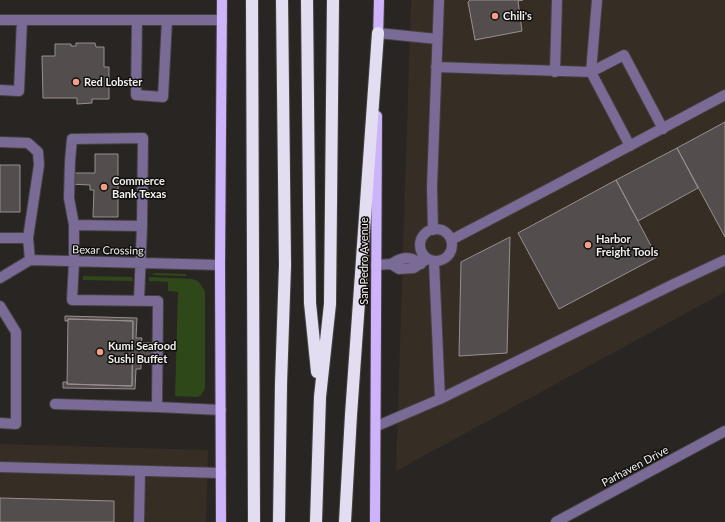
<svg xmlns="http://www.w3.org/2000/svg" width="725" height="522" font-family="Lato,sans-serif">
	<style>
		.built { fill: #362d25 }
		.green { fill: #2e481a }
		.building { fill: #544d4d; stroke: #97908f }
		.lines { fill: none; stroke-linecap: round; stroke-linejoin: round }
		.minor-casing { stroke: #45413e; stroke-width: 12 }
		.major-casing { stroke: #45413e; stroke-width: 12 }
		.highway-casing { stroke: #45413e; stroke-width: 14 }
		.minor { stroke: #796b95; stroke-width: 10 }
		.major { stroke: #ccb3fa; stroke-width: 10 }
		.highway { stroke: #e3ddf2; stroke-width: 12 }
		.poi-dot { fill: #f49e89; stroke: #100f0d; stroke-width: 1.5 }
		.labels { text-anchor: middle; stroke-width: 3; stroke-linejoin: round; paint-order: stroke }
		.poi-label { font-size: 11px; font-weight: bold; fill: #f2efed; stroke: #100f0d; text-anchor: start }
		.street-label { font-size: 11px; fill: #f2efed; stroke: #100f0d }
	</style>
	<rect width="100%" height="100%" fill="#292522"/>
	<!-- built -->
	<path class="built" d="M411,0H725V292L396,471Z
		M0,444L208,450L206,522H0Z"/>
	<!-- green -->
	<path class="green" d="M155,273L186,274V276L152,275Z
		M83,276L132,277L133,281L83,280Z
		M149,277L192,279L198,281L205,291V389L201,395L198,397L175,396L178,292L168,291V282L149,281Z"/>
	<!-- building -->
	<path class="building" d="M470,0H523L518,1L522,31L475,40L468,2Z
		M76,43H95L96,47H104V67H109V99H92V103L77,104V98H43L42,56H55V44H71V46H76Z
		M725,122V237L677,148Z
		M677,148L698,188L638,221L616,180Z
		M95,154H118V217H93L94,190H90V185L69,184V173H95Z
		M0,165H20V212H0Z
		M616,180L657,257L559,309L518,233Z
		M510,237L507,353L459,356L461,262Z
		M65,316L137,318L136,338H142L141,343H152V364L141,363V369H136L135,389L63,388V382H67V384L132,386L133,321L68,319V321H65Z
		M68,319L133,321L132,386L67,384Z
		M0,498L114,501V522H0Z"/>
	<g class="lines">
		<!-- minor casing -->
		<g class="minor-casing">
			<path id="minor" d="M0,20H222
				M137,20L136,95L163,97L167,20
				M378,33L437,39
				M436,67L591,72L597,0
				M555,72L557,0
				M0,90L19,91L22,20
				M0,142L28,143L38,152L39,165L28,238L30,260
				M630,146L591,72L624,55L663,129
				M74,225L69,198L70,161L72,139L143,138L142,226
				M420 245a16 16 0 1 1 32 0a16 16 0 1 1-32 0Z
				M433,230L432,187L439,0
				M0,238H28
				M451,240L556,185L725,95
				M391,264C402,257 410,255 421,264
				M376,265L391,264L399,269L414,268L427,259
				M0,278L30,260L220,265
				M139,301L142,226L74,225V261L72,300L158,301L157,407L221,410
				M0,306L16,332V424L0,423
				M440,399L674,284L725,260
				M55,404L157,407
				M377,426L440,399L434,262
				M0,467L221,473
				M139,522L140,471
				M556,522L725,431"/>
		</g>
		<!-- major casing -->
		<g class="major-casing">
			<path id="major" d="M378,40L379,0
				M221,522L220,265L222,0
				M375,522L377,116"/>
		</g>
		<!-- highway casing -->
		<g class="highway-casing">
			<path id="highway" d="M252,0L254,522
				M307,0L310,303L317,372
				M279,522L281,384L285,265L282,0
				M316,522L320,397L330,304L333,0
				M345,522L351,415L378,33"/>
		</g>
		<!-- minor -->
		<use href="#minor" class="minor"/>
		<!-- major -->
		<use href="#major" class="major"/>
		<!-- highway -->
		<use href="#highway" class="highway"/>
	</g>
	<!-- markers -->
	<g class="poi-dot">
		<circle cx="495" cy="16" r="4"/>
		<circle cx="76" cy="82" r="4"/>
		<circle cx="104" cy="187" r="4"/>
		<circle cx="588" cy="245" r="4"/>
		<circle cx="100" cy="352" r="4"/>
	</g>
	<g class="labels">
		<!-- poi labels -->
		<g class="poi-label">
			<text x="503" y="20">Chili's</text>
			<text x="84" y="86">Red Lobster</text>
			<text x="112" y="185">Commerce<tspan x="112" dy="13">Bank Texas</tspan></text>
			<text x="596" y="243">Harbor<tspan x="596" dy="13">Freight Tools</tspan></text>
			<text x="108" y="350">Kumi Seafood<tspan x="108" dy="13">Sushi Buffet</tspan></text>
		</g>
		<!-- street labels -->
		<g class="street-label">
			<text transform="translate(108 250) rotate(1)" y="4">Bexar Crossing</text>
			<text transform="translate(364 261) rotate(-90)" y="4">San Pedro Avenue</text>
			<text transform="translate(635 466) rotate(-28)" y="4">Parhaven Drive</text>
		</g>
	</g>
</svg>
